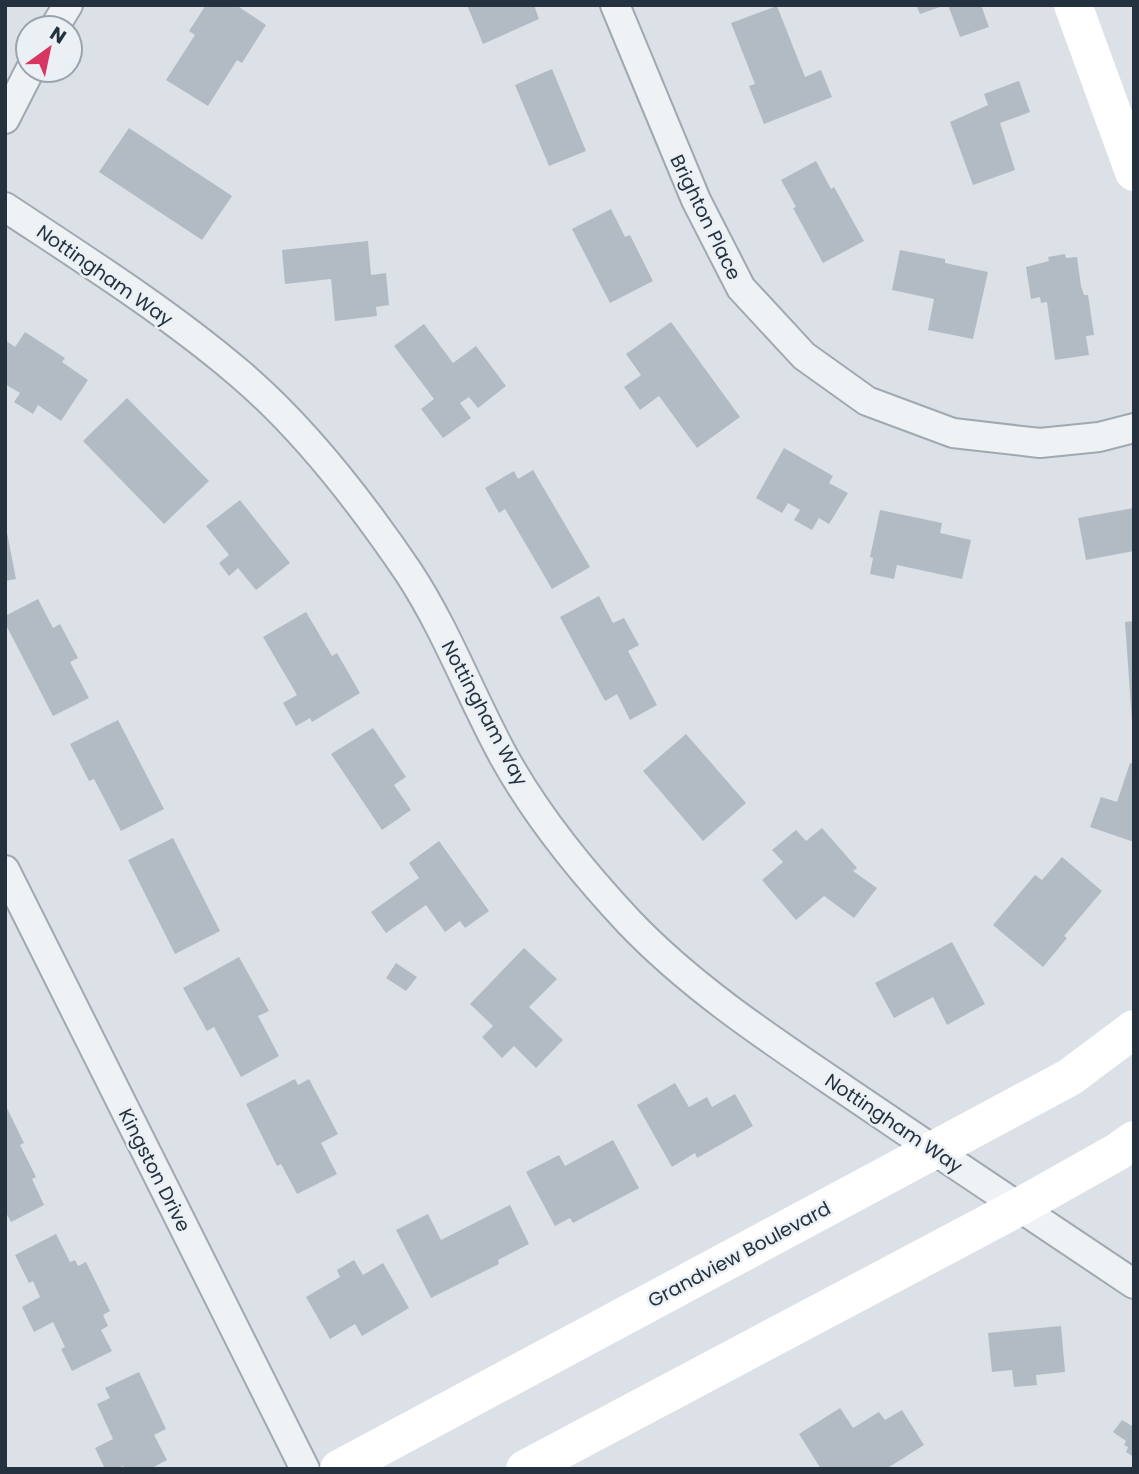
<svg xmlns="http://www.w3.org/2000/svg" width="1139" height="1474" font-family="Poppins,sans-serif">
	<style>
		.building { fill: #b2bbc4 }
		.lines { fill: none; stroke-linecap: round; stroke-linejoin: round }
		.street-casing { stroke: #a0a9b1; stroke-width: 32 }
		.street { stroke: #eef2f5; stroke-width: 28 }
		.secondary { stroke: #fff; stroke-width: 38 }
		.labels { text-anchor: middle; stroke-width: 5; stroke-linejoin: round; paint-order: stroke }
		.street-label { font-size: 19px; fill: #24313e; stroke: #ebf0f5 }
	</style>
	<rect width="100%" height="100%" fill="#dbe1e7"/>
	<!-- building -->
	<path class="building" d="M206,5H236L266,25L242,63L237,60L208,106L166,80L195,35L189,31Z
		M467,5H534L539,19L483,44Z
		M916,5H943V6L920,14Z
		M948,5H981L989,27L960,37Z
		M777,6L805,77L821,70L832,97L764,124L749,86L755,84L731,23Z
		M552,69L586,151L549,166L515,85Z
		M1019,81L1030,112L1000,123L1015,170L973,185L950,122L988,105L984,94Z
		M129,128L232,196L202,240L99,172Z
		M816,161L831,189L834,187L864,241L823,263L793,208L796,207L781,180Z
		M611,209L625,237L630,235L653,281L610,303L572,229Z
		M368,241L371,275L386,273L389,305L376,307L377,316L335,321L331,279L285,284L282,250Z
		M900,250L945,259V263L988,272L973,339L928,330L934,299L892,290Z
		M1065,254L1066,258L1077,257L1081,286L1084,295H1088L1094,335L1086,336L1089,355L1055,360L1047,302L1041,303L1040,297L1031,299L1026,267L1049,261L1048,257Z
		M671,322L740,417L697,448L659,396L640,410L624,387L641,375L626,354Z
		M424,324L453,363L476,346L506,386L478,408L469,397L460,403L471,418L443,438L421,409L434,399L394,346Z
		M25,332L65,358L62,362L88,380L61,421L38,405L33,414L14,402L20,393L5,384V340L15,347Z
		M127,398L209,481L164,524L83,441Z
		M784,448L833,476L829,483L848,493L829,524L819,518L812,530L794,520L800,510L788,503L782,513L756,498Z
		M533,470L590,567L552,589L505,509L499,513L485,488L514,471L518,479Z
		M240,500L290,563L256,590L238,568L229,576L219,563L229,555L206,526Z
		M1134,508V551L1086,560L1078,518Z
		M880,510L942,523L940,533L971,540L962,579L897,565L894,579L870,574L873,558L870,557Z
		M5,522L16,579L5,581Z
		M599,596L613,623L624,618L639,645L628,651L657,705L630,720L617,694L605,701L560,617Z
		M38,599L53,628L60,624L78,658L70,662L89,698L53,716L5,623V616Z
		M306,612L332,656L337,653L360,693L312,722L310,718L296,726L283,703L297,695L263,637Z
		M1134,621V722H1132L1125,622Z
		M118,720L164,809L121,831L94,779L89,781L70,744Z
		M373,728L406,777L394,785L411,810L382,830L331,754Z
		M686,734L746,803L703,841L643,771Z
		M1130,763L1134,764V842L1090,827L1101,797L1117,802Z
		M822,828L857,868L853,871L877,888L854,918L824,896L796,920L762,880L783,862L772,850L796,830L806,841Z
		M173,838L220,931L175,954L128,860Z
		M439,841L489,911L465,928L460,921L445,932L426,905L386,933L371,912L419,878L409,863Z
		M1062,857L1102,891L1064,936L1067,938L1043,967L993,925L1035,875L1042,880Z
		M952,942L985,1004L947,1025L933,997L894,1018L875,983Z
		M524,948L557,979L529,1007L563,1040L536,1068L514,1046L502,1058L482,1037L493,1026L470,1004Z
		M239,957L269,1011L258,1016L279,1056L241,1077L214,1027L207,1031L183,988Z
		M396,963L417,977L406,991L386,978Z
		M295,1079L298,1085L309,1079L338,1134L321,1143L337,1174L297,1194L281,1164L277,1166L246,1104Z
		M675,1083L689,1107L707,1097L712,1107L735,1094L753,1126L697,1158L695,1153L672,1167L637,1105Z
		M5,1104L24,1143L20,1145L36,1177L32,1179L44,1205L11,1222L5,1211Z
		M613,1140L639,1188L573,1223L570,1218L555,1226L526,1172L559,1155L565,1166Z
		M510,1205L529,1244L498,1260L499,1264L431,1298L396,1230L428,1214L441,1240Z
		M56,1234L70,1262L75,1260L78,1266L86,1262L110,1311L103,1315L108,1326L101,1330L112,1351L72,1371L61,1349L65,1347L53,1322L34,1332L22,1307L40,1297L33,1281L29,1283L15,1255Z
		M354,1260L363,1275L383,1263L409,1308L362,1336L355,1324L330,1339L306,1297L340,1277L337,1270Z
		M1061,1326L1065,1372L1036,1375L1037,1385L1014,1387L1012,1370L992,1372L988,1333Z
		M139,1372L166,1429L154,1435L167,1460L150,1469H125L123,1466L117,1469H105L95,1448L113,1439L97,1404L110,1398L105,1388Z
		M840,1408L853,1428L879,1412L885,1420L902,1410L924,1445L886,1469H821L799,1434Z
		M1122,1420L1134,1427V1457L1126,1452L1128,1447L1124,1445L1126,1441L1113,1432Z"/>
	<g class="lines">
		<!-- street casing -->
		<g class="street-casing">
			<path id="street" d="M615,5L696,200L741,288L804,356L867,401L953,433L1040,443L1099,437L1134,428
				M54,28L68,5
				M5,119L30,70
				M5,207C85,260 166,311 239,373C305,429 361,502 409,573C447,631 471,697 504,757C536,815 584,874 629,922C691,987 768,1038 842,1088C939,1154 1037,1219 1134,1284
				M5,870L305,1469"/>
		</g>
		<!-- street -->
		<use href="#street" class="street"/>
		<!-- secondary -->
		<path class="secondary" d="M1073,5L1134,172
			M339,1469L1070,1077L1134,1029
			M525,1469L1019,1207L1117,1152L1134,1140"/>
	</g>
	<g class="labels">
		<!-- street labels -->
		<g class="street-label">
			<text transform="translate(706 217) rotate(64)" y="7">Brighton Place</text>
			<text transform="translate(105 275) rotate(35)" y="7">Nottingham Way</text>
			<text transform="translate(485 713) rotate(62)" y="7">Nottingham Way</text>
			<text transform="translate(894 1123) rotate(34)" y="7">Nottingham Way</text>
			<text transform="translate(155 1170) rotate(63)" y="7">Kingston Drive</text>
			<text transform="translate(739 1254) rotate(-28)" y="7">Grandview Boulevard</text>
		</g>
	</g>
	<!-- border -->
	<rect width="1139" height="1474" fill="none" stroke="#24313e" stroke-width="14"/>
	<!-- north arrow -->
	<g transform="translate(49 49) rotate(33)"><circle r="33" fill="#ebf0f5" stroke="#9ba4ac" stroke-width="2"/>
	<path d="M0-5L12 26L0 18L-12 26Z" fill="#d83560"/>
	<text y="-10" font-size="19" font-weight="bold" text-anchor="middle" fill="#24313e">N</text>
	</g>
</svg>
